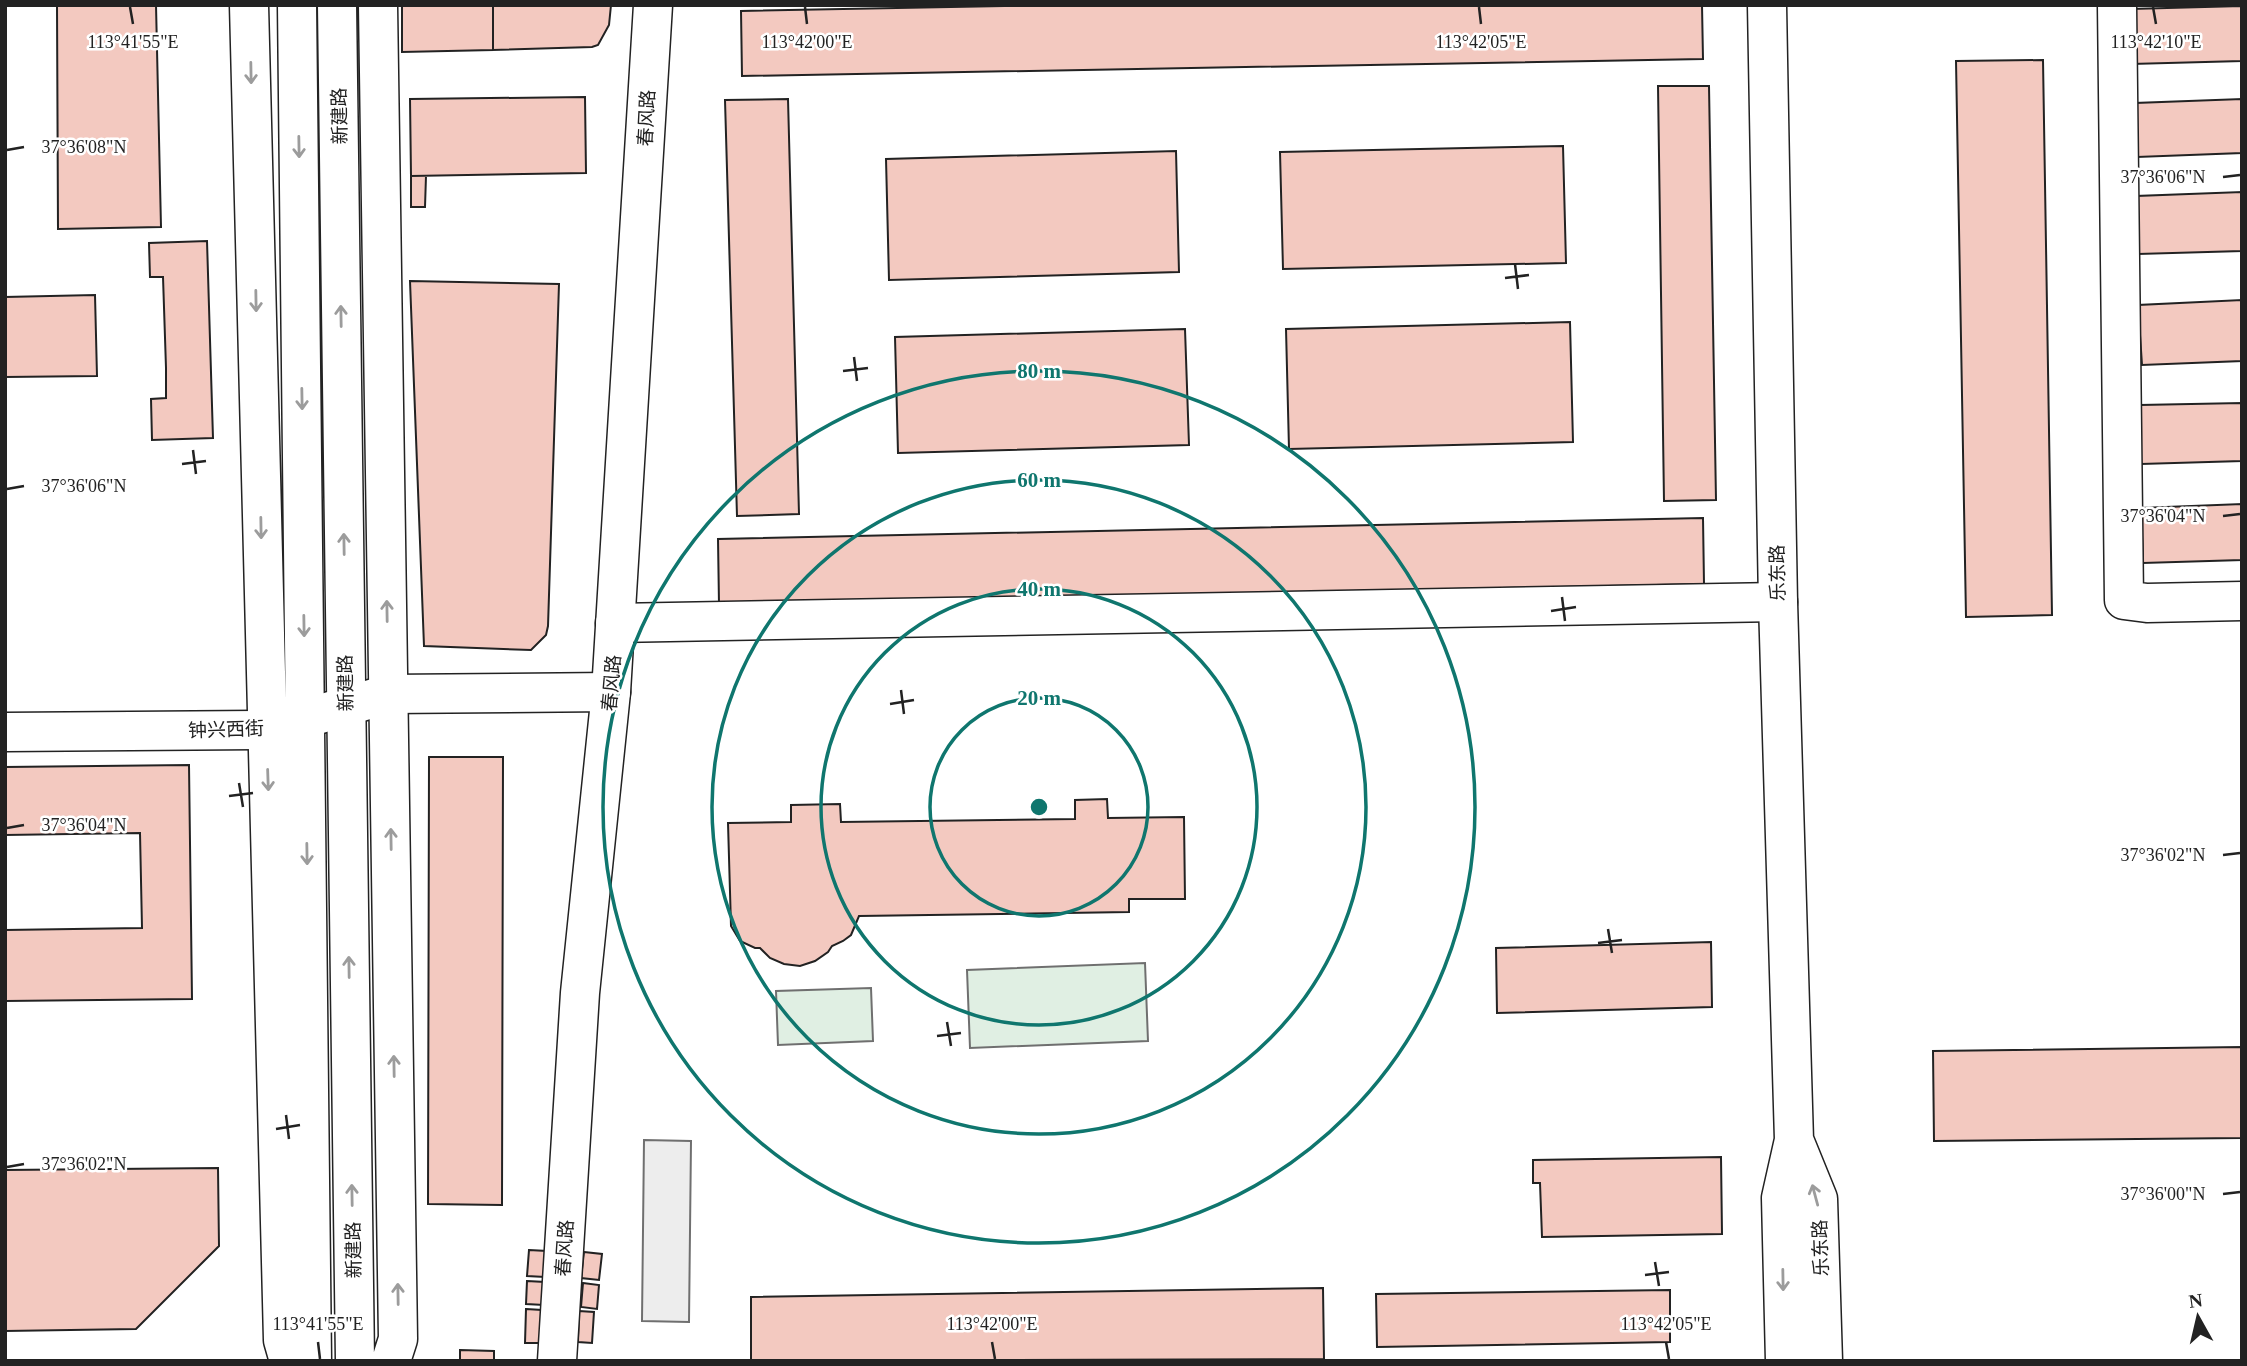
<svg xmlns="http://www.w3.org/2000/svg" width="2247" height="1366" font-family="'Times New Roman','Noto Sans SC',serif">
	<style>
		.green { fill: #e0efe3; stroke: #6f6f6f; stroke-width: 2 }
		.parking { fill: #ededed; stroke: #6f6f6f; stroke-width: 2 }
		.building { fill: #f3c9c0; stroke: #222; stroke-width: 2 }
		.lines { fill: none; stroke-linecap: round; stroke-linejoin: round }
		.minor-casing { stroke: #222; stroke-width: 41 }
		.major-casing { stroke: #222; stroke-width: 41 }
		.minor { stroke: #fff; stroke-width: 38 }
		.major { stroke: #fff; stroke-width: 38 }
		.oneway { stroke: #9c9c9c }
		.ticks { fill: none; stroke: #222; stroke-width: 2.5 }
		.ring { fill: none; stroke: #0f766e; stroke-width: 3.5 }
		.labels { text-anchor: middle; stroke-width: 5; stroke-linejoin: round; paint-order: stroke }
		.street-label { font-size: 19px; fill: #222; stroke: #fff }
		.ticks-label { font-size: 18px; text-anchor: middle; fill: #222; stroke: #fff; stroke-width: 5; stroke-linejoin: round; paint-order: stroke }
		.centre { fill: #0f766e; stroke: #fff; stroke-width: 3.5 }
		.ring-label { font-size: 21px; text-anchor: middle; font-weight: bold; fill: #0f766e; stroke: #fff; stroke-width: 5; stroke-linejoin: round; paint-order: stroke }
	</style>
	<rect width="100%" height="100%" fill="#fff"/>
	<!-- green -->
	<path class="green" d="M1145,963L1148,1041L970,1048L967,970Z
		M871,988L873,1041L778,1045L776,991Z"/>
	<!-- parking -->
	<path class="parking" d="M644,1140L691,1141L689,1322L642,1321Z"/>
	<!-- building -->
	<path class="building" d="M57,5H156L161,227L58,229Z
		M402,5H493V50L402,52Z
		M493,5H611L609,25L598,45L592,47L493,50Z
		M1063,5H1702L1703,59L742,76L741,11Z
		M2242,6V61L2131,64L2130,9Z
		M2043,60L2052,615L1966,617L1956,61Z
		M1658,86H1709L1716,500L1664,501Z
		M585,97L586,173L411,176L410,99Z
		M788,99L799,514L737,516L725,100Z
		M2242,99V153L2137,157L2135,103Z
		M1563,146L1566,263L1283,269L1280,152Z
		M1176,151L1179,272L889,280L886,159Z
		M411,176H426L425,207H411Z
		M2242,192V251L2138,254L2136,196Z
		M207,241L213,438L152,440L151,399L166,398V368L163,277H150L149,243Z
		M410,281L559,284L548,626L546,635L531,650L424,646Z
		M95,295L97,376L5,377V297Z
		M2242,300V361L2142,365L2138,305Z
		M1570,322L1573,442L1289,449L1286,329Z
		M1185,329L1189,445L898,453L895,337Z
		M2242,403V461L2141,464L2140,405Z
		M2242,504V560L2143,563L2141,508Z
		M1703,518L1704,584L719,604L718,539Z
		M429,757H503L502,1205L428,1204Z
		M189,765L192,999L5,1001V930L142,928L140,833L5,835V767Z
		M1107,799L1108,818L1184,817L1185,899H1129V912L859,916L851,935L843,941L832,946L828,952L815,961L800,966L784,964L770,958L760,948H755L740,941L731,926L728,823L791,822V805L840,804L841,822L1075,819V800Z
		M1711,942L1712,1007L1497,1013L1496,948Z
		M2242,1047V1138L1934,1141L1933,1051Z
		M1721,1157L1722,1234L1542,1237L1540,1183H1533V1160Z
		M218,1168L219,1246L136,1329L5,1331V1170Z
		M529,1250L547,1251L545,1277L527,1276Z
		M584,1252L602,1254L599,1280L581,1278Z
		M527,1281L545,1282L544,1305L526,1304Z
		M583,1283L599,1285L597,1309L581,1307Z
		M1323,1288L1324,1359L751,1361V1297Z
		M1670,1290V1342L1377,1347L1376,1294Z
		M526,1309L542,1310V1343H525Z
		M579,1311L594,1312L592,1343L578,1342Z
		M460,1350L494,1351V1361H460Z"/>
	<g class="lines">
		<!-- minor casing -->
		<g class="minor-casing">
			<path id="minor" d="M2117,5L2124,600L2147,603L2242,601
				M615,623L1778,602
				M5,732L266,730L388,694L611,692L580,993L557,1361"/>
		</g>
		<!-- major casing -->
		<g class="major-casing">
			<path id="major" d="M249,5L283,1340L289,1361
				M297,5L312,1361
				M337,5L355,1361
				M378,5L398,1339L391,1361
				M1767,5L1778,602L1794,1140L1781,1198L1785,1361
				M611,692L653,5
				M1794,1140L1818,1199L1823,1361"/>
		</g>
		<!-- minor -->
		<use href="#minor" class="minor"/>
		<!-- major -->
		<use href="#major" class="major"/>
	</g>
	<!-- one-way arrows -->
	<defs><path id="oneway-shaft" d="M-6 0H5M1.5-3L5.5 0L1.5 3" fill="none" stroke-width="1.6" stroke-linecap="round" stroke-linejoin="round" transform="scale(1.75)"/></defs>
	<g class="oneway">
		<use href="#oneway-shaft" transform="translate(251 73) rotate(89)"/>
		<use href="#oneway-shaft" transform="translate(299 147) rotate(89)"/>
		<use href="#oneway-shaft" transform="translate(256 301) rotate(89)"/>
		<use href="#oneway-shaft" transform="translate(341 316) rotate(-91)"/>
		<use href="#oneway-shaft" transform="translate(302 399) rotate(89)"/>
		<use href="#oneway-shaft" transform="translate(261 528) rotate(89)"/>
		<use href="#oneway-shaft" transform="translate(344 544) rotate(-91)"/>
		<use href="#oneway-shaft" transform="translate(387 611) rotate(-91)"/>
		<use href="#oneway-shaft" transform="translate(304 626) rotate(89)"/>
		<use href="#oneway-shaft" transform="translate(268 780) rotate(88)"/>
		<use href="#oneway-shaft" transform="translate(391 839) rotate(-91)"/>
		<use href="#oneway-shaft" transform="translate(307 854) rotate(89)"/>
		<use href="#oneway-shaft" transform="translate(349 967) rotate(-91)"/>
		<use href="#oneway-shaft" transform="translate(394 1066) rotate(-91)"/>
		<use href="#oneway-shaft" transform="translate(352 1195) rotate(-91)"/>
		<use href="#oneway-shaft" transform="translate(1815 1195) rotate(-105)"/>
		<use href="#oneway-shaft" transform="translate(1783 1280) rotate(89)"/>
		<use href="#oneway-shaft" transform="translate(398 1294) rotate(-91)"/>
	</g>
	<!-- ticks -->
	<path class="ticks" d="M130,7L133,24M805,7L807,24M1479,7L1481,24M2153,7L2156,24M7,150L24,147M2223,177L2240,175M1515,264L1518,289M1505,278L1529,275M854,357L857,381M843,371L868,368M193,450L196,474M182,464L206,461M7,489L24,486M2223,516L2240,514M1562,597L1565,621M1551,611L1576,607M901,690L904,714M890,704L914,700M239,783L243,807M229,796L253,793M7,828L24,825M2223,855L2240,853M1608,929L1612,953M1598,943L1622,940M947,1022L951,1046M937,1036L961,1033M286,1115L289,1139M276,1129L300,1125M7,1167L24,1164M2223,1194L2240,1192M1655,1262L1659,1286M1645,1275L1669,1272M318,1342L320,1359M992,1342L995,1359M1666,1342L1669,1359"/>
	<!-- distance rings -->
	<g class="ring">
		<circle cx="1039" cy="807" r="109"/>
		<circle cx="1039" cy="807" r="218"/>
		<circle cx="1039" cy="807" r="327"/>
		<circle cx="1039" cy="807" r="436"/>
	</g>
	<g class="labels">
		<!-- street labels -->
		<g class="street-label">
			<text transform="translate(339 116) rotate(-91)" y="7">新建路</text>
			<text transform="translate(646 118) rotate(-87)" y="7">春风路</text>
			<text transform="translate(1777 573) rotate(-91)" y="7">乐东路</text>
			<text transform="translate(345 683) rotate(-91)" y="7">新建路</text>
			<text transform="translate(611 683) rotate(-85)" y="7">春风路</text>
			<text transform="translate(226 729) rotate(-2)" y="7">钟兴西街</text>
			<text transform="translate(564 1248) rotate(-86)" y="7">春风路</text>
			<text transform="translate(1820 1248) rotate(-92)" y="7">乐东路</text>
			<text transform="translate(353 1250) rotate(-91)" y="7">新建路</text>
		</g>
	</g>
	<g class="ticks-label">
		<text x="133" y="48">113°41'55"E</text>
		<text x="807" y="48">113°42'00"E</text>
		<text x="1481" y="48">113°42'05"E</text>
		<text x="2156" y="48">113°42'10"E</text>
		<text x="84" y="153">37°36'08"N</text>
		<text x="2163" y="183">37°36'06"N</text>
		<text x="84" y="492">37°36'06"N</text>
		<text x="2163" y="522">37°36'04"N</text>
		<text x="84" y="831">37°36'04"N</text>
		<text x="2163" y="861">37°36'02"N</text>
		<text x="84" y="1170">37°36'02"N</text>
		<text x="2163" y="1200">37°36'00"N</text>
		<text x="318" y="1330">113°41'55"E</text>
		<text x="992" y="1330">113°42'00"E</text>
		<text x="1666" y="1330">113°42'05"E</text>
	</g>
	<circle cx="1039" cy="807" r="10" class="centre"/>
	<g class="ring-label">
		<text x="1039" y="378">80 m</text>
		<text x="1039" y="487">60 m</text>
		<text x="1039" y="596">40 m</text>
		<text x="1039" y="705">20 m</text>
	</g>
	<!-- border -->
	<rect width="2247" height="1366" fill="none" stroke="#222222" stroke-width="14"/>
	<!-- north arrow -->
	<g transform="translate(2198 1317) rotate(352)" stroke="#ffffff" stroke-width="5" paint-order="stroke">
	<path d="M0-5L12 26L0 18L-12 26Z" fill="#222222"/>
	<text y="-10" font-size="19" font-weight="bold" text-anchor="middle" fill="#222222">N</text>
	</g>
</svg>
